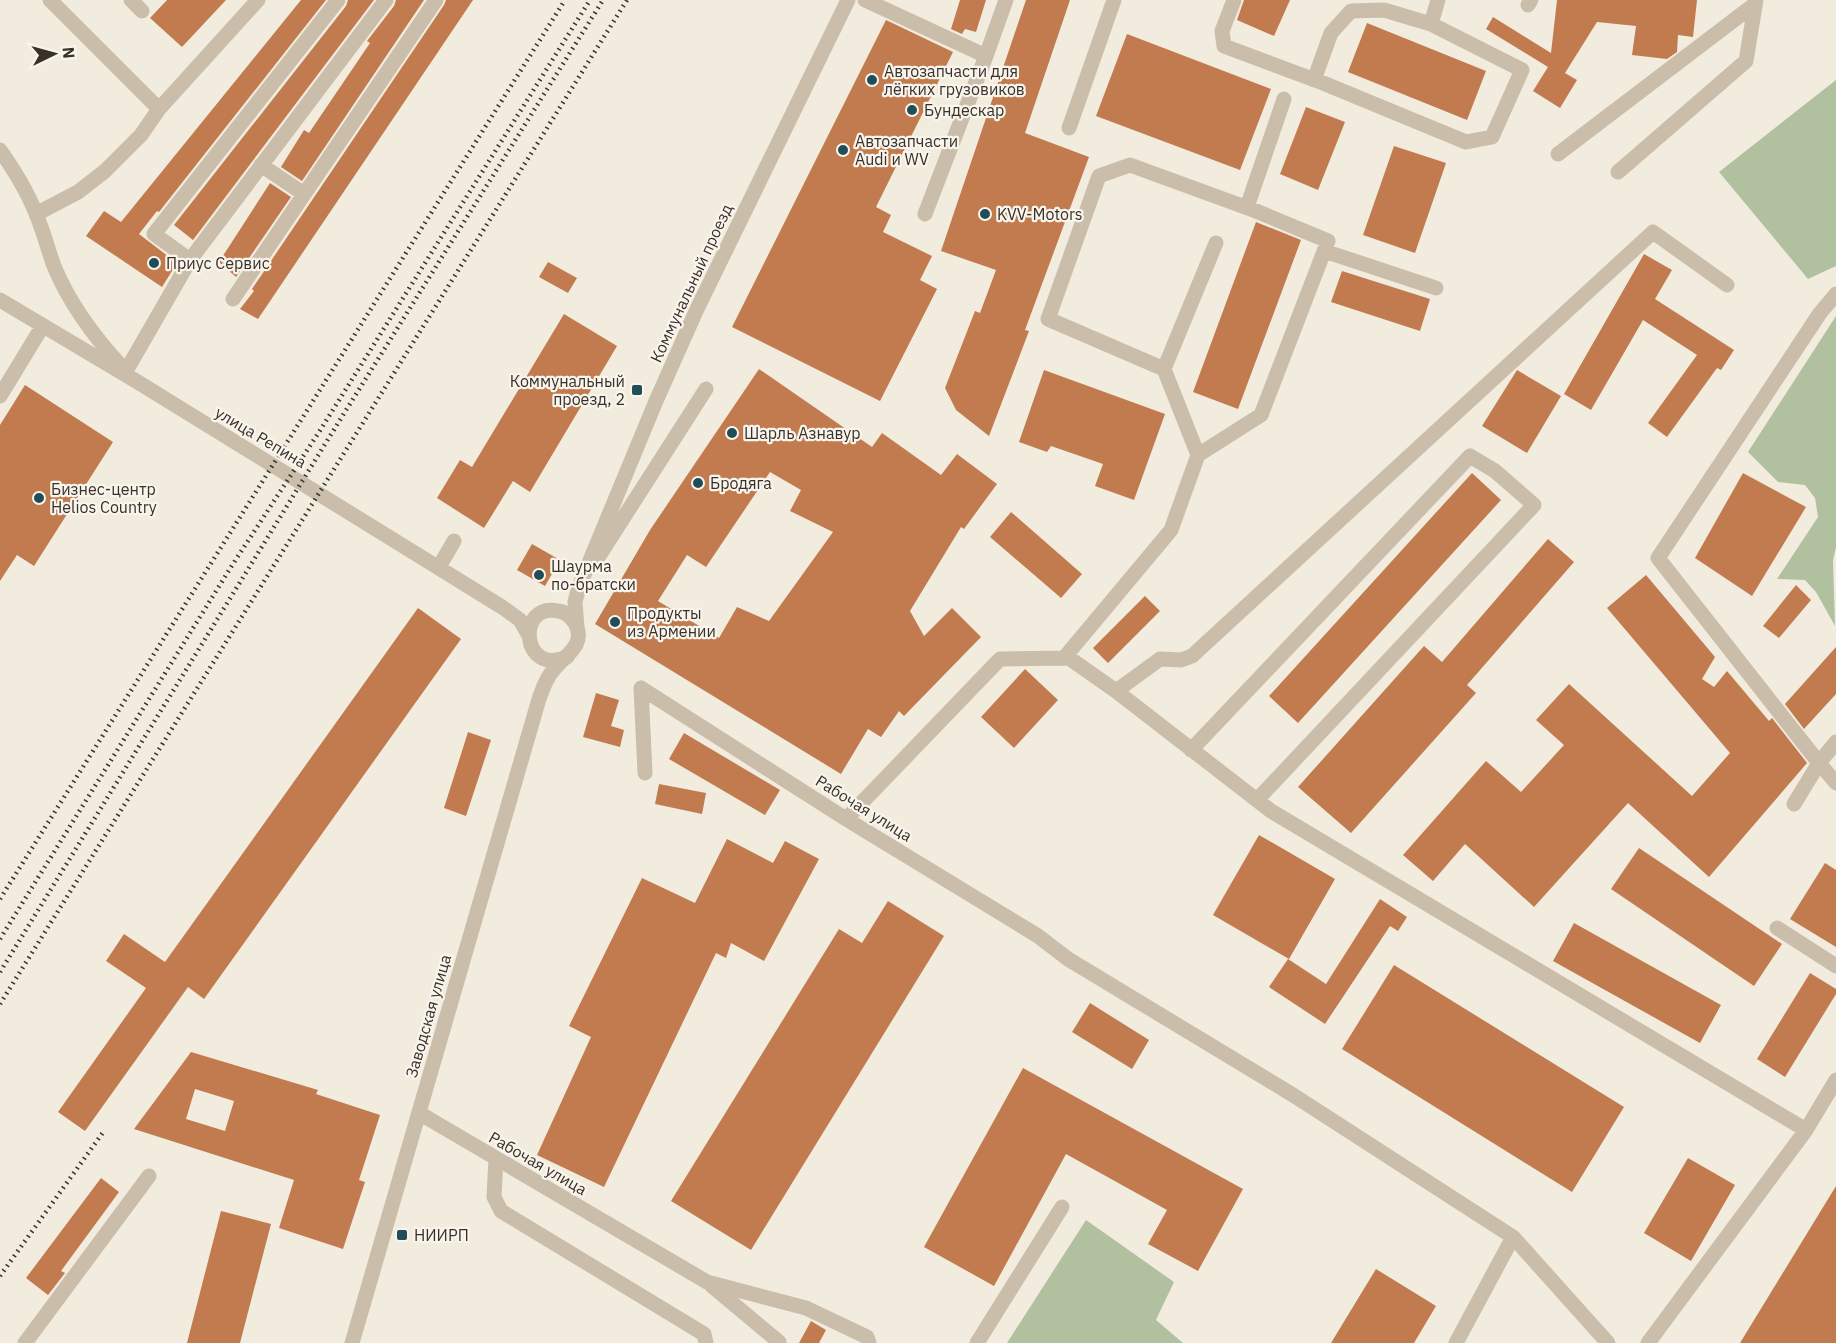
<svg xmlns="http://www.w3.org/2000/svg" width="1836" height="1343" font-family="'IBM Plex Sans',sans-serif">
	<style>
		.green { fill: #b1c1a0 }
		.building { fill: #c17b4f; fill-rule: evenodd }
		.lines { fill: none; stroke-linecap: round; stroke-linejoin: round }
		.minor { stroke: #cabeab; stroke-width: 15 }
		.rail { stroke: #38312a; stroke-width: 4.5; stroke-dasharray: 1.5 4.5; stroke-linecap: butt }
		.poi-dot { fill: #214d58; stroke: #faf5ec; stroke-width: 2 }
		.labels { text-anchor: middle; stroke-width: 4.5; stroke-linejoin: round; paint-order: stroke }
		.poi-label { font-size: 16px; fill: #38312a; stroke: #faf5ec; text-anchor: start }
		.street-label { font-size: 16px; fill: #38312a; stroke: #faf5ec }
	</style>
	<rect width="100%" height="100%" fill="#f2ecdf"/>
	<!-- green -->
	<path class="green" d="M1836,80V266L1808,279L1719,172Z
		M1836,316V547L1833,560L1835,626L1816,592L1805,580L1777,579L1818,517L1815,498L1805,485L1778,482L1748,452Z
		M1086,1220L1174,1282L1156,1320L1183,1343H1007Z"/>
	<!-- building -->
	<path class="building" d="M167,0H226L182,47L150,18Z
		M301,0H326L159,212L157,211L139,234L177,263L162,287L86,236L104,211L121,222Z
		M348,0H374L193,240L174,225L346,6Z
		M396,0H424L302,181L281,167L304,130L309,133L370,43L367,41L394,6Z
		M446,0H473L258,319L240,309L254,291L252,289L444,5Z
		M960,0H986L976,32L965,29L962,34L951,29Z
		M1026,0H1070L1025,133L1089,157L1025,330L1029,331L989,436L956,410L945,388L975,311L980,313L996,270L941,251Z
		M1244,0H1290L1274,36L1237,20Z
		M1557,0H1697L1693,37L1678,35L1677,52L1667,59L1632,55L1636,26L1597,22L1565,73L1577,80L1560,108L1533,91L1548,67L1486,29L1493,17L1551,53Z
		M886,20L953,52L876,207L891,215L883,232L932,256L920,280L937,289L880,401L732,327Z
		M1367,23L1486,71L1467,120L1348,72Z
		M1127,34L1271,89L1240,170L1096,116Z
		M1306,107L1345,122L1318,190L1280,174Z
		M1394,146L1446,163L1415,253L1363,235Z
		M270,183L291,197L236,277L219,262Z
		M1256,222L1301,240L1238,409L1193,392Z
		M1644,254L1672,270L1655,299L1734,350L1721,370L1717,368L1667,437L1648,423L1697,355L1643,320L1591,410L1564,394Z
		M548,262L577,278L568,293L539,277Z
		M1342,271L1430,299L1420,331L1331,302Z
		M564,314L617,346L530,492L513,481L484,528L437,498L460,460L472,467Z
		M759,369L872,447L882,433L941,475L957,454L997,484L964,529L961,527L910,611L924,636L952,608L981,637L904,716L899,711L881,737L868,729L841,774L595,624L650,530ZM770,472L801,490L790,511L833,532L769,621L737,607L719,638L658,601L687,555L706,567Z
		M1044,370L1165,414L1134,500L1095,486L1103,464L1051,446L1047,452L1019,442Z
		M1517,370L1561,396L1527,453L1482,426Z
		M25,385L113,442L34,566L17,555L0,581V425Z
		M1472,473L1501,500L1298,723L1269,696Z
		M1743,473L1806,507L1752,596L1695,558Z
		M1011,512L1082,574L1061,598L990,537Z
		M1548,539L1574,562L1467,685L1476,693L1351,833L1298,787L1424,646L1442,662Z
		M532,544L560,560L545,586L517,570Z
		M1646,575L1715,657L1702,679L1714,687L1727,671L1769,721L1772,718L1807,763L1709,877L1628,803L1534,907L1465,844L1433,881L1403,855L1486,761L1521,792L1564,745L1536,720L1569,684L1692,796L1730,753L1607,608Z
		M1796,585L1811,600L1779,638L1763,626Z
		M1145,596L1160,611L1108,663L1093,648Z
		M418,608L461,639L204,999L188,987L85,1131L58,1112L146,988L106,961L124,934L165,962Z
		M1836,647V694L1804,729L1785,704Z
		M1025,669L1058,700L1014,748L981,717Z
		M596,693L619,700L611,726L624,730L620,747L583,737Z
		M468,732L491,740L466,816L444,808Z
		M684,733L780,790L765,815L669,759Z
		M659,784L706,793L702,814L655,804Z
		M1259,835L1335,879L1289,959L1213,915Z
		M727,839L773,863L785,841L819,859L764,961L731,943L726,958L716,953L604,1187L537,1155L591,1037L569,1026L642,878L695,903Z
		M1639,848L1782,944L1754,986L1611,889Z
		M1825,863L1836,870V947L1790,919Z
		M1380,899L1407,917L1398,931L1390,926L1325,1024L1269,987L1288,959L1326,984Z
		M888,901L944,936L751,1250L671,1201L839,929L862,943Z
		M1574,923L1721,1005L1700,1043L1553,961Z
		M1394,965L1624,1107L1572,1192L1342,1049Z
		M1810,973L1836,989V994L1785,1077L1757,1059Z
		M1090,1003L1149,1040L1132,1069L1072,1032Z
		M191,1052L318,1090L316,1094L380,1115L359,1180L365,1182L343,1249L279,1228L294,1180L134,1129ZM195,1089L234,1101L225,1131L186,1119Z
		M1023,1068L1243,1189L1198,1271L1148,1244L1167,1210L1066,1154L994,1286L924,1247Z
		M1688,1158L1735,1185L1691,1261L1644,1233Z
		M101,1178L119,1192L61,1271L65,1273L48,1295L26,1278Z
		M1836,1186V1343H1740Z
		M221,1211L271,1224L240,1343H187Z
		M1376,1269L1436,1306L1414,1343H1331Z
		M811,1321L826,1330L819,1343H799Z"/>
	<g class="lines">
		<!-- minor -->
		<path class="minor" d="M50,0L159,109
			M131,0L142,11
			M865,0L986,56L925,214
			M1234,0L1222,31L1224,46L1323,83L1466,142L1492,137L1522,70L1431,24L1438,0
			M1528,5L1531,0
			M986,56L1006,0
			M1314,80L1331,33L1351,11L1384,10L1431,24
			M1069,128L1114,0
			M0,150C17,174 32,199 41,227C46,240 49,253 54,266C70,305 95,338 123,368
			M1558,154L1755,4
			M261,165L304,194
			M1618,172L1746,61L1756,0
			M1247,207L1284,99
			M36,214L78,192L105,171L141,135L159,109L258,0
			M1324,251L1436,288
			M190,260L386,0
			M233,299L436,0
			M0,300L141,384L502,607L520,620L528,634
			M1164,369L1216,243
			M126,371L190,260L154,234L338,0
			M0,396L42,327
			M599,556L706,389
			M439,567L454,541
			M577,627L575,602L579,587L656,401L697,309L848,0
			M1064,658L1171,530L1198,455L1164,369L1048,319L1099,176L1130,165L1256,211L1328,241L1261,415L1198,455
			M641,688L846,819L1038,936L1068,959L1293,1095L1513,1237
			M641,688L645,773
			M1116,691L1271,811L1806,1130
			M1836,742L1819,763L1836,783
			M1191,750L1470,456L1495,471L1534,505L1257,800
			M1794,804L1819,763L1658,558L1820,313L1836,294
			M846,819L1000,659L1069,658L1116,691L1160,659L1181,660L1192,656L1653,232L1727,285
			M1777,928L1836,966
			M419,1113L707,1282L806,1308L867,1337L869,1343
			M496,1159L494,1197L501,1211L704,1334L706,1343
			M712,1286L779,1342
			M25,1343L149,1176
			M352,1343L539,699C543,688 547,676 556,667C567,654 585,645 576,625C572,617 566,612 558,611C516,602 521,677 567,657
			M977,1343L1062,1207
			M1456,1343L1513,1237L1608,1343
			M1648,1343L1806,1130L1836,1080"/>
		<!-- rail -->
		<path class="rail" d="M0,899L565,0
			M0,939L231,567L319,432L590,0
			M0,972L343,415L603,0
			M0,1004L627,0
			M0,1276L104,1131"/>
	</g>
	<!-- markers -->
	<g class="poi-dot">
		<circle cx="872" cy="80" r="6"/>
		<circle cx="912" cy="110" r="6"/>
		<circle cx="843" cy="150" r="6"/>
		<circle cx="985" cy="214" r="6"/>
		<circle cx="154" cy="263" r="6"/>
		<rect x="631" y="384" width="12" height="12" rx="3"/>
		<circle cx="732" cy="433" r="6"/>
		<circle cx="698" cy="483" r="6"/>
		<circle cx="39" cy="498" r="6"/>
		<circle cx="539" cy="575" r="6"/>
		<circle cx="615" cy="622" r="6"/>
		<rect x="396" y="1229" width="12" height="12" rx="3"/>
	</g>
	<g class="labels">
		<!-- poi labels -->
		<g class="poi-label">
			<text x="884" y="77">Автозапчасти для<tspan x="884" dy="18">лёгких грузовиков</tspan></text>
			<text x="924" y="116">Бундескар</text>
			<text x="855" y="147">Автозапчасти<tspan x="855" dy="18">Audi и WV</tspan></text>
			<text x="997" y="220">KVV-Motors</text>
			<text x="166" y="269">Приус Сервис</text>
			<text x="625" y="387" text-anchor="end">Коммунальный<tspan x="625" dy="18">проезд, 2</tspan></text>
			<text x="744" y="439">Шарль Азнавур</text>
			<text x="710" y="489">Бродяга</text>
			<text x="51" y="495">Бизнес-центр<tspan x="51" dy="18">Helios Country</tspan></text>
			<text x="551" y="572">Шаурма<tspan x="551" dy="18">по-братски</tspan></text>
			<text x="627" y="619">Продукты<tspan x="627" dy="18">из Армении</tspan></text>
			<text x="414" y="1241">НИИРП</text>
		</g>
		<!-- street labels -->
		<g class="street-label">
			<text transform="translate(691 283) rotate(-65)" y="6">Коммунальный проезд</text>
			<text transform="translate(261 437) rotate(31)" y="6">улица Репина</text>
			<text transform="translate(864 808) rotate(32)" y="6">Рабочая улица</text>
			<text transform="translate(428 1016) rotate(-74)" y="6">Заводская улица</text>
			<text transform="translate(538 1163) rotate(30)" y="6">Рабочая улица</text>
		</g>
	</g>
	<!-- north arrow -->
	<g transform="translate(54 54) rotate(85)" stroke="#faf5ec" stroke-width="4.5" paint-order="stroke">
	<path d="M0-4.5L10 22L0 15L-10 22Z" fill="#38312a"/>
	<text y="-9" font-size="16" font-weight="bold" text-anchor="middle" fill="#38312a">N</text>
	</g>
</svg>
